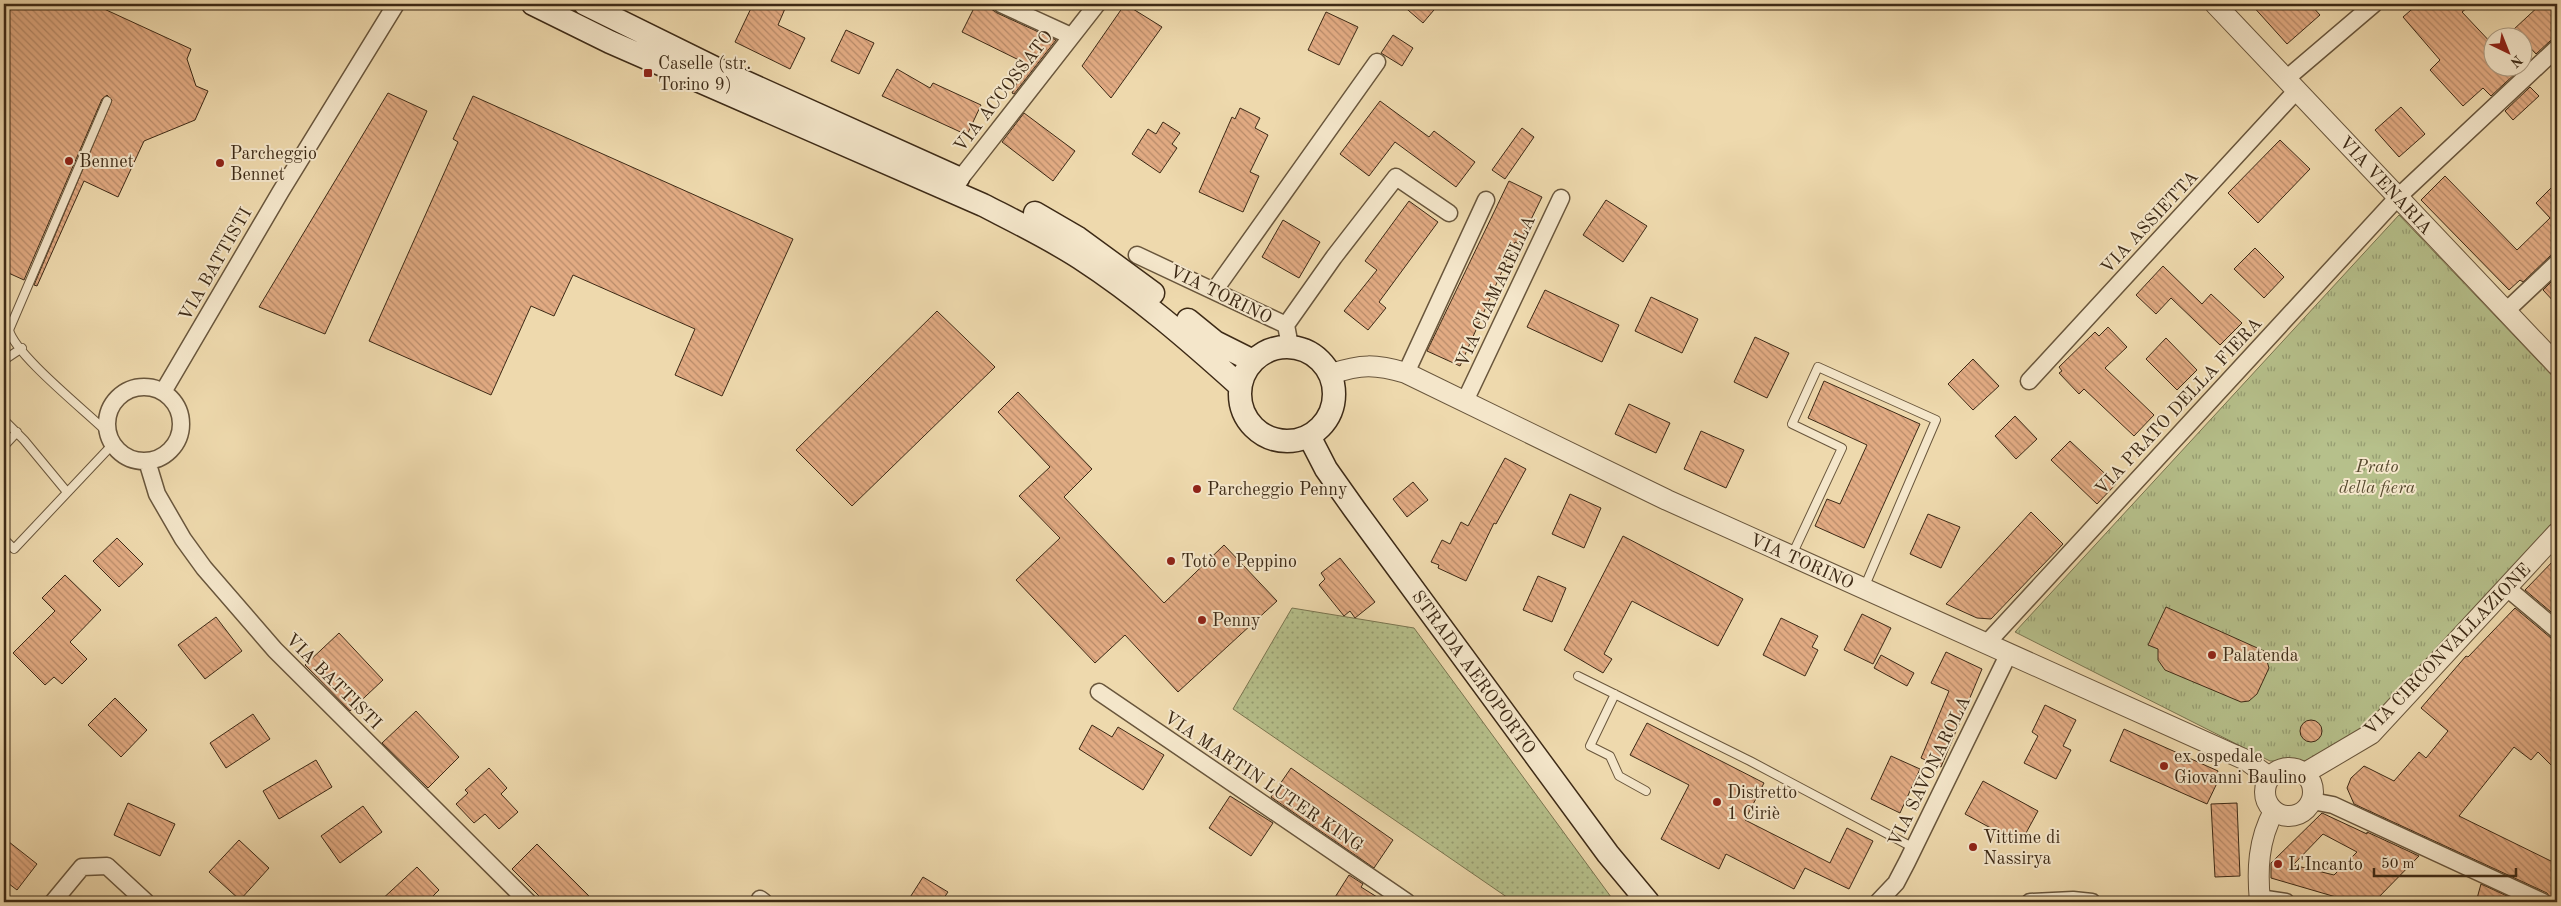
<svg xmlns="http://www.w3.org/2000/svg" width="2561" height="906" font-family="'Old Standard TT',serif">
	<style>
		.grass { fill: url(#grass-dots); stroke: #7a7550 }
		.park { fill: url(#park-tufts); stroke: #7a7550 }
		.building { fill: url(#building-back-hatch); stroke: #3d2a16; fill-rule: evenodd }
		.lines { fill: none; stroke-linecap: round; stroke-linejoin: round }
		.service-casing { stroke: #69563c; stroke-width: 10 }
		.minor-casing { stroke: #69563c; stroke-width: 19 }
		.tertiary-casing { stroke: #69563c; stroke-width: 22 }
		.secondary-casing { stroke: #3d2a16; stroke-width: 25 }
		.service { stroke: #f4e6ca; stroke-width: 8 }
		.minor { stroke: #f4e6ca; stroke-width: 16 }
		.tertiary { stroke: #f4e6ca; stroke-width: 20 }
		.secondary { stroke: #f4e6ca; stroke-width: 22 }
		.poi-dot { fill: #8f2418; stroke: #f4e6ca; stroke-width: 2 }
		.labels { text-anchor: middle; stroke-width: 4; stroke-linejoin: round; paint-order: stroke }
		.poi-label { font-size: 18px; fill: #3d2a16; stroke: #f4e6ca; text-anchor: start }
		.street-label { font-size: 18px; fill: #3d2a16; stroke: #f4e6ca }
		.park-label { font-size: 18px; font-style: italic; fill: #55482d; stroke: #f4e6ca }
	</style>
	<defs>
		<pattern id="grass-dots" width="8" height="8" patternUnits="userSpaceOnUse" patternTransform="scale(1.25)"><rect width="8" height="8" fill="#b6c08b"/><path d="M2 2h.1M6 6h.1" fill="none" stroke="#959c71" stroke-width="1.8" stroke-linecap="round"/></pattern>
		<pattern id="park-tufts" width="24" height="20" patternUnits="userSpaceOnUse" patternTransform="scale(1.25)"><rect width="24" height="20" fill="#b6c08b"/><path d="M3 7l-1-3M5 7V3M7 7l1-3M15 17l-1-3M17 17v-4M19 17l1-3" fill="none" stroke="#959c71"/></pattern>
		<pattern id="building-back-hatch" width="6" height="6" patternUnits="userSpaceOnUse" patternTransform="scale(1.25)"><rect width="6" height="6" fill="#e2ab83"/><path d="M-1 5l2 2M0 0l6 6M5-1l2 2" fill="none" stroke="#b88b6a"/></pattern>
	</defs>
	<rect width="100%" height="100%" fill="#eed9ad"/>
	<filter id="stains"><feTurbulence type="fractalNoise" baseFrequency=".004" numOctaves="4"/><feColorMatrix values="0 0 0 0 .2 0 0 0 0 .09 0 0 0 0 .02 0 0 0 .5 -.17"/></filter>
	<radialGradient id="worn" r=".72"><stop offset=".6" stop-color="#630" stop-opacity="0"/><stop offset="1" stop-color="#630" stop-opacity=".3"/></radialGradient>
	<!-- grass -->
	<path class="grass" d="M1292,608L1414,628L1611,897L1607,902H1514L1233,709Z"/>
	<!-- park -->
	<path class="park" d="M2399,215L2557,381V518L2365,727L2305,761H2270L2015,632Z"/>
	<!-- building -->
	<path class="building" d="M4,4H104L102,8L191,49L187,59L196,86L208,91L195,120L144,141L118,197L84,181L37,286L34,285L112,100L107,95L102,99L24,280L4,271Z
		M753,4H787L778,25L805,38L790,69L735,42Z
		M976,4H984L997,13L1056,40L1014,94L1012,93L1027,64L962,32Z
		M1125,4L1162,27L1111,98L1082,66Z
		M1401,4H1439L1423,23Z
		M2251,4H2310L2320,15L2287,44Z
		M2418,4H2472L2462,12L2494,46V68H2512L2517,72L2491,96L2483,88L2463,106L2430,70L2440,60L2403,17Z
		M2541,4H2557V38L2550,41L2536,54L2524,41V38L2513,30Z
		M1326,12L1358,27L1339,65L1308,50Z
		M846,30L874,43L859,74L831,61Z
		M1393,35L1413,48L1402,66L1381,53Z
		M897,69L930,88L933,83L981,105L967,135L882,96Z
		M2530,87L2539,96L2513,120L2505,111Z
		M388,93L427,111L325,334L259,307Z
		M473,96L793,239L722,396L675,375L695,329L573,275L554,316L531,306L491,395L369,341L458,142L453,139Z
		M1380,101L1429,137L1434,131L1475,162L1456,187L1395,142L1369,176L1340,154Z
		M2401,107L2425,134L2399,157L2375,130Z
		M1240,108L1260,118L1255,128L1268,135L1250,172L1259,176L1243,212L1199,192L1232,117L1235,119Z
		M1024,113L1075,151L1053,181L1002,142Z
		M1163,122L1180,133L1172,144L1177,148L1160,173L1132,154L1148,129L1156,134Z
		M1522,128L1534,137L1505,179L1492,170Z
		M2280,140L2310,169L2258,223L2228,193Z
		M2445,176L2517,250L2550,218L2536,203L2557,182V253L2550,256L2523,282L2520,280L2509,290L2421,200Z
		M1509,181L1542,197L1519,244L1515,242L1460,366L1427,351Z
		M1606,200L1647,226L1623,262L1583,235Z
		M1409,201L1438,222L1379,302L1386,308L1368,330L1344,311L1377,270L1365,261Z
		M1283,220L1320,242L1299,278L1262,257Z
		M2255,248L2284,277L2264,298L2234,269Z
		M2163,266L2202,304L2211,294L2242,323L2220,345L2171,298L2156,314L2136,295Z
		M2557,276V305L2543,290Z
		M1545,290L1619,325L1602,362L1527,327Z
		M1651,297L1698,319L1682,353L1635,331Z
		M937,311L995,367L852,506L796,450Z
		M2108,327L2127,347L2105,368L2154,415L2134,436L2084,389L2079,394L2059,373L2062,371L2059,367L2095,332L2099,336Z
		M1755,337L1789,353L1767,398L1734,382Z
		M2166,338L2197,370L2177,390L2146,359Z
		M1973,359L1999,386L1973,410L1948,384Z
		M1824,381L1920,424L1864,548L1815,526L1827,499L1840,504L1867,445L1808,418Z
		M1018,392L1092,469L1064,497L1164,603L1224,545L1277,601L1178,692L1125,635L1095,663L1016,580L1060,538L1019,496L1050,467L998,412Z
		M1629,404L1670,423L1656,453L1615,434Z
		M2015,416L2037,439L2016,459L1995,436Z
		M1701,431L1744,450L1726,488L1684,469Z
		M2070,441L2116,484L2097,504L2051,460Z
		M1505,458L1526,469L1496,524L1494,523L1466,581L1438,568L1439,565L1431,562L1442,540L1450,544L1461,522L1468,526Z
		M1413,482L1428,500L1407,517L1393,499Z
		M1570,494L1601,508L1584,548L1552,534Z
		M2031,512L2063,544L1991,619L1977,618L1946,604Z
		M1928,514L1960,527L1941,568L1910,554Z
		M1623,536L1743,599L1718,646L1632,601L1604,654L1612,659L1603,673L1564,650Z
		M117,538L143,564L119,587L93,561Z
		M2557,557V617L2525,590Z
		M1340,558L1375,602L1355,618L1350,611L1344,616L1319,585L1325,579L1321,573Z
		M65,575L101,610L70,642L87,659L62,684L54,677L45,685L13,653L55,611L42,598Z
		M1538,576L1566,588L1552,622L1523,610Z
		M2166,607L2264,651L2269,668L2257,694L2249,701L2241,702L2165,670L2158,660V649L2148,645Z
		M2515,608L2551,638L2557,640V771L2538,752L2531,760L2514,747L2459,816L2557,864V902H2553L2547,893L2354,804L2347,788L2351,778L2364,766L2394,781L2419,752L2426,758L2448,731L2421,708L2466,656L2468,657Z
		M1862,614L1891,628L1873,664L1844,650Z
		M216,617L242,651L205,679L178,645Z
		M1781,618L1818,636L1812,647L1818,650L1805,676L1763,655Z
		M339,633L383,680L350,711L305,665Z
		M1946,652L1982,669L1941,767L1921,758L1949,691L1931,683Z
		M1881,655L1914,673L1907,686L1874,668Z
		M115,698L147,730L121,757L88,725Z
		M2045,705L2076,720L2063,746L2071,750L2056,779L2024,763L2038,736L2032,732Z
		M416,711L459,757L428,788L382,743Z
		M253,714L270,739L226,768L210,743Z
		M2300 731a11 11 0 1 1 22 0a11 11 0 1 1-22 0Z
		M1647,723L1764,783L1745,820L1830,863L1847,828L1873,841L1849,889L1805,868L1794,889L1726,854L1719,869L1661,839L1689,785L1630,755Z
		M1092,725L1112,737L1118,727L1164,755L1143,790L1079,749Z
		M2124,729L2218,771L2215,779L2218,781L2207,804L2110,761Z
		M1891,756L1920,769L1900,813L1871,799Z
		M316,760L332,787L279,819L263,791Z
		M489,768L507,788L501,794L518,812L499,829L485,814L474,823L456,804L468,793L465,790Z
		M1291,768L1393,840L1374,868L1271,797Z
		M1983,781L2038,811L2020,844L1965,814Z
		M1230,796L1273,823L1251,856L1209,828Z
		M128,803L175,824L160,856L114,835Z
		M2237,803L2240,876L2215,877L2211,804Z
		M363,806L382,832L340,863L321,836Z
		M2322,813L2367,834V832L2419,856L2374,902H2353L2271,878V863ZM2323,834L2357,852L2334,875L2293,865Z
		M4,838L37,864L17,890L4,880Z
		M239,840L269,868L240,900L209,872Z
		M537,844L595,902H545L512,869Z
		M417,867L439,890L427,902H379Z
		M1349,875L1363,884L1361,887L1385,902H1332Z
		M923,877L948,892L941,902H907Z
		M2481,884L2520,902H2476Z"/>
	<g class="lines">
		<!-- service casing -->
		<g class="service-casing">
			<path id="service" d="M107,101L9,330C15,355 87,412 108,433
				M4,360L22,348
				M4,420L24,440L67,492
				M4,446L17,432
				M4,539L14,549L113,444
				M1792,555L1842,448L1792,424L1818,367L1936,420L1864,588
				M1578,676L1750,761L1914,848
				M1615,694L1590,746L1610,756L1619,776L1646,791"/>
		</g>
		<!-- minor casing -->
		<g class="minor-casing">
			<path id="minor" d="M1001,4L1071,36
				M2286,79L2374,4
				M960,179L1097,4
				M1137,255L1286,325L1290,346
				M1214,291L1377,62
				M2506,311L2557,263
				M1286,325L1334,257L1396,177L1449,213
				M1406,373L1486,200
				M2029,381L2297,90
				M107 424a37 37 0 1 1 74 0a37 37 0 1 1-74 0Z
				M163,392L281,191L396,4
				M1465,401L1561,198
				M147,461L157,494L183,539L204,568L275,650L528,902
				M2507,588L2557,630
				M1987,643L2398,197L2557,48
				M1099,692L1407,902
				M2312,801L2333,805L2543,902
				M2259,898L2286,902
				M760,899L764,902
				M53,902L82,867L107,866L146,902
				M1878,902L1896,883L1907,862L2009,653
				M2030,902L2073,900L2092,902"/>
		</g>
		<!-- tertiary casing -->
		<g class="tertiary-casing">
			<path id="tertiary" d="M2215,4L2557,365
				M1331,374C1361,364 1375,364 1406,373L1667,500L2230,753L2246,760L2269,777
				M2265 792a24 24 0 1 1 48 0a24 24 0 1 1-48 0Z
				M2305,773L2371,734L2557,533
				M2260,902C2257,870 2258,840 2274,811"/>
		</g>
		<!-- secondary casing -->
		<g class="secondary-casing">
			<path id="secondary" d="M533,4L610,42L983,205C1016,222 1049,238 1080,258C1137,295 1189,340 1240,386
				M585,4L725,73L958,178
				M1035,213L1078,238L1153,293
				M1188,320L1215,342L1253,361
				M1240 394a47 47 0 1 1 94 0a47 47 0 1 1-94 0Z
				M1309,436L1326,469L1355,510L1608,854L1648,902"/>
		</g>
		<!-- service -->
		<use href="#service" class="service"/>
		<!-- minor -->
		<use href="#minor" class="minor"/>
		<!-- tertiary -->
		<use href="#tertiary" class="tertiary"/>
		<!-- secondary -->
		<use href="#secondary" class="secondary"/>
	</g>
	<!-- markers -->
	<g class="poi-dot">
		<rect x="643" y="68" width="10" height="10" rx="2.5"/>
		<circle cx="69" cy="161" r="5"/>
		<circle cx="220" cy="163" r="5"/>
		<circle cx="1197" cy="489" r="5"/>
		<circle cx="1171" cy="561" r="5"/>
		<circle cx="1202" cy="620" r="5"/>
		<circle cx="2212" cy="655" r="5"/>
		<circle cx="2164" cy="766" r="5"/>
		<circle cx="1717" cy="802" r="5"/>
		<circle cx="1973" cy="847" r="5"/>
		<circle cx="2278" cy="864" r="5"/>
	</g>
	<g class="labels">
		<!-- poi labels -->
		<g class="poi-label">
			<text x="658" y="69">Caselle (str.<tspan x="658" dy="21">Torino 9)</tspan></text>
			<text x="230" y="159">Parcheggio<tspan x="230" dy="21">Bennet</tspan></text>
			<text x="79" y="167">Bennet</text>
			<text x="1207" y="495">Parcheggio Penny</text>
			<text x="1181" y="567">Totò e Peppino</text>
			<text x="1212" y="626">Penny</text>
			<text x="2222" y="661">Palatenda</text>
			<text x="2174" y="762">ex ospedale<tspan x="2174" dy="21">Giovanni Baulino</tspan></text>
			<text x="1727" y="798">Distretto<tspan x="1727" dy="21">1 Ciriè</tspan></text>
			<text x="1983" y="843">Vittime di<tspan x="1983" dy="21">Nassirya</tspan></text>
			<text x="2288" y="870">L'Incanto</text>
		</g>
		<!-- street labels -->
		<g class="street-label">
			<text transform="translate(1003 91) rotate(-52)" y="6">VIA ACCOSSATO</text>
			<text transform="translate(2386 185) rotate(47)" y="6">VIA VENARIA</text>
			<text transform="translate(2149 222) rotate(-47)" y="6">VIA ASSIETTA</text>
			<text transform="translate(215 264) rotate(-60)" y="6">VIA BATTISTI</text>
			<text transform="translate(1495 291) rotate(-65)" y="6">VIA CIAMARELLA</text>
			<text transform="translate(1221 294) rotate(26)" y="6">VIA TORINO</text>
			<text transform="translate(2178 406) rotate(-47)" y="6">VIA PRATO DELLA FIERA</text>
			<text transform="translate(1802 561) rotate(24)" y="6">VIA TORINO</text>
			<text transform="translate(2447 649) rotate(-46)" y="6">VIA CIRCONVALLAZIONE</text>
			<text transform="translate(1474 672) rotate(54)" y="6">STRADA AEROPORTO</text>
			<text transform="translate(334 681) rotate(45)" y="6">VIA BATTISTI</text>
			<text transform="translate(1929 771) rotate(-64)" y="6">VIA SAVONAROLA</text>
			<text transform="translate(1264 781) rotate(34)" y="6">VIA MARTIN LUTER KING</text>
		</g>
		<!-- park labels -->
		<g class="park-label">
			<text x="2377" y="472">Prato<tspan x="2377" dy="21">della fiera</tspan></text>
		</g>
	</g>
	<!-- margin -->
	<rect width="2561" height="906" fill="none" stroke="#eed9ad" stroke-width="20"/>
	<rect x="5" y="5" width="2551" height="896" fill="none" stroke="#3d2a16" stroke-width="2.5"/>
	<rect x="10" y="10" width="2541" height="886" fill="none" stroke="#3d2a16"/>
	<!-- north arrow -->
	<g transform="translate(2508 52) rotate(137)"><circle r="24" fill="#f4e6ca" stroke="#ab9b82"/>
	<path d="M0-4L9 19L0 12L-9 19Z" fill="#8f2418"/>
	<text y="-8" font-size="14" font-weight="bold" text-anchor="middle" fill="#3d2a16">N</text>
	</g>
	<!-- scale -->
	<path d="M2374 868v8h142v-8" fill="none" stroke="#3d2a16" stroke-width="2.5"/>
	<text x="2381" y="868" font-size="15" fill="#3d2a16" stroke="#f4e6ca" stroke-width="4" paint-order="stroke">50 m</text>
	<rect width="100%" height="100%" filter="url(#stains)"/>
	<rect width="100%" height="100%" fill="url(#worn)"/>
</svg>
